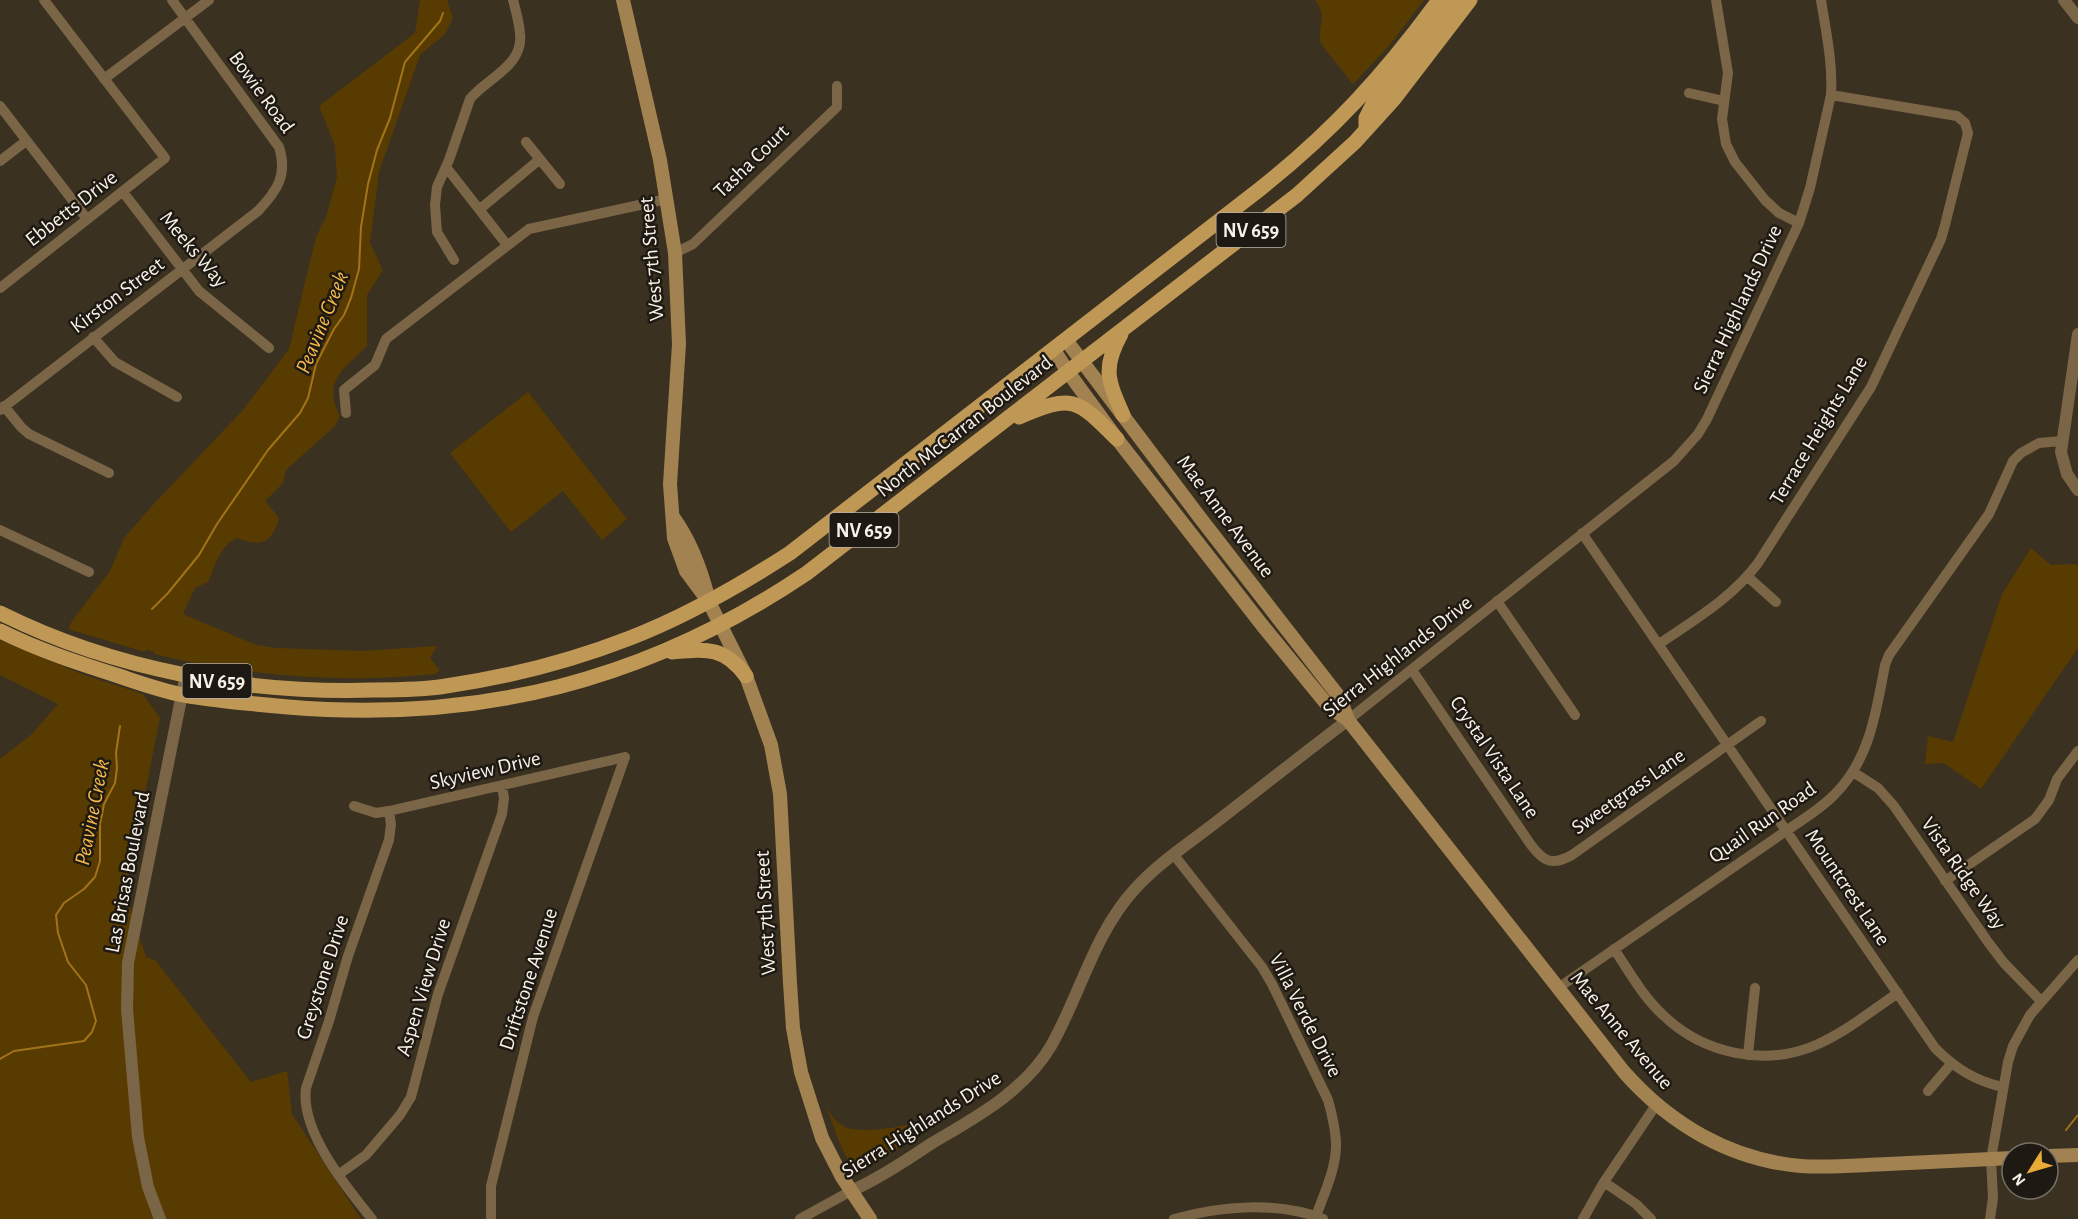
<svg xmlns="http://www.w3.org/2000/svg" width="2078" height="1219" font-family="'Alegreya Sans',sans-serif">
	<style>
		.green { fill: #583b00 }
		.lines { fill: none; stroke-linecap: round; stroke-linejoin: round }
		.stream { stroke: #a2741a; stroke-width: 2 }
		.minor { stroke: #7a6647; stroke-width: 10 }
		.tertiary { stroke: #7a6647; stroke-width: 12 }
		.secondary { stroke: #a28250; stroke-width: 14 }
		.primary { stroke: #c09856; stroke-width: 15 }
		.labels { text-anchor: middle; stroke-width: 5; stroke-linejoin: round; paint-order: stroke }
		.shield { fill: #1e1a13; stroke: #b7b1a8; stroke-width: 1.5 }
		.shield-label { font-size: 20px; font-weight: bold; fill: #f9f2e8 }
		.street-label { font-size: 21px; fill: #f9f2e8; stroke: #1e1a13 }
		.water-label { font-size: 22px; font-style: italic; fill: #f8b949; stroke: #1e1a13 }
	</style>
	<rect width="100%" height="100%" fill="#3b3121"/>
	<!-- green -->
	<path class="green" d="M420,0H447L453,18L445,34L420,55L379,172L370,243L383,270L367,295V346C344,369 322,381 340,416L335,426L286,470L283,483L265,501L279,518C272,544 260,547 237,538C220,545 215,567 208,582L195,588L183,614L256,645L277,648L362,651L437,646L430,658L440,670L435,674C339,684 247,676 154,654V652L146,649L145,652L68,629L72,621L110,571L124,538L151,507L243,410L289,349L316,237L326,217L337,177L335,146L319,106L415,33Z
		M1315,0H1424L1388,47L1353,84L1321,44C1316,27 1329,18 1315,0Z
		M528,392L627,519L602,540L563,491L511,532L450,453Z
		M2031,548L2051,565L2075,564L2078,566V648L1981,789L1944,763L1925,764L1928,736L1953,742L2002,594Z
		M0,640L84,675L143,694L160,718L125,892L146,957L155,960L251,1082L287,1071L292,1114L361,1219H0V759L32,734L58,704L0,675Z
		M827,1107C831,1115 836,1123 845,1127C870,1137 935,1120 959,1110L867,1168C864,1168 860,1169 857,1169C845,1165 831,1119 827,1107Z"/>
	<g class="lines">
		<!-- stream -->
		<path class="stream" d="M152,609L168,593L199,555L217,524L268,450L300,413L308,398L316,364L334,329L344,315L351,298L359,269L361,227L368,184L377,150L390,118L405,62L440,21L443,13
			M0,1059L14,1051L84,1041L92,1032L96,1021L86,985L68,962L58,933L56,915L64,903L84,889L95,877L100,861V824L104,804L115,783L117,768L116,753L120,726
			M2066,1130L2078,1115"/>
		<!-- minor -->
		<path class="minor" d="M1716,0L1728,73L1722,119L1726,144L1735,162L1765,200L1779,213L1799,223
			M104,79L209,0
			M1689,93L1724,101
			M0,106L87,219
			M526,142L560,184
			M0,161L26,141
			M446,167L507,245
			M123,192L199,291L269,348
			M480,209L540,159
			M675,253L693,244L837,107V86
			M454,260L437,232L435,205L437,187L449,160L470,99C487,78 524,66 520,33C519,22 516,11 513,0
			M0,288L165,158L44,0
			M93,337L115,362L177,397
			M4,406L21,427L29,434L109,473
			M0,410L258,211C277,191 288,175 279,147L172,0
			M346,413L344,390L375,365L386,339L529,229L667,199
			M0,530L89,572
			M1582,533L1935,1048C1955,1068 1975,1081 2003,1087
			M1748,577L1776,602
			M1497,601L1575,715
			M1659,644C1694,620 1732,598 1758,563L1871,387L1941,239L1945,225L1968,133L1965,123L1957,116L1831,95
			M1412,670L1531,845C1544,862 1552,866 1572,855L1761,721
			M1348,720L1674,461L1698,434L1707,419L1799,223L1810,188L1831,95C1833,63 1826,32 1821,0
			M1853,772L1878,788L1894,806L1988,942L2004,963L2041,1001
			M354,806L376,813L389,811L625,757
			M1174,855L1262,967L1272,984L1328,1100C1332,1114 1335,1128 1336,1142C1337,1167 1324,1194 1316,1216
			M1945,881L2035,819L2049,800L2057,779L2078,751
			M1614,949C1629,971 1643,997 1663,1015C1703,1054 1765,1067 1816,1045C1846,1032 1871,1011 1898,993
			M1558,988L1786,831C1803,819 1821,809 1835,794C1870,759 1876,712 1885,665L1889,655L1989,514L2013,461L2021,453L2039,443L2062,441
			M1748,1055L1755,988
			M1928,1091L1951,1064
			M338,1175L366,1155L400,1115L411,1097L438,994L502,814L504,798L502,786
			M1604,1182L1636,1204L1651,1219
			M372,1219C346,1187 300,1131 306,1088L329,1021L348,956L389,840L391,824L389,811
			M491,1219V1186L533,1017L625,757
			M800,1219L851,1191
			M1174,1219C1220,1206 1279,1201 1323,1219
			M1583,1219L1604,1182L1656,1105
			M1990,1219L1993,1198L1991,1159L2008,1062L2013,1046L2030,1015L2078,960"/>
		<!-- tertiary -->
		<path class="tertiary" d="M2064,0L2078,18
			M2078,334L2061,452L2067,474L2078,490
			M851,1191C878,1179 904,1162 929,1145C974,1118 1023,1093 1051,1046C1080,995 1094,934 1134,890C1157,864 1188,844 1215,823C1259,789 1303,754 1348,720
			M160,1219L148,1187L138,1137L127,1009L128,963L186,674"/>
		<!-- secondary -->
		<path class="secondary" d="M623,0L660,160L675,253L679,344L670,484L674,538L686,571L709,602L746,676L771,745L780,794L790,983L793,1028L801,1072L822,1138L842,1177L870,1219
			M1066,340L1201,519L1340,698L1348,720
			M1054,350L1068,372L1117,439L1262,625L1329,707L1348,720L1624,1072C1670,1124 1730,1160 1801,1166C1830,1168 1859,1165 1888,1164C1930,1162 1971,1160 2012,1158
			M673,517C690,540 701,570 708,597
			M2048,1156L2078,1155"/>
		<!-- primary -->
		<path class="primary" d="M1366,130V118L1372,106L1419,49L1455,0
			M1121,334C1102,368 1108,381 1123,415
			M1019,417C1073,394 1076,398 1117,439
			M0,613C114,670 247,694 374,690C398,690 422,690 446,686C508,677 571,661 630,638C687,616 739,586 790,553L1260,189C1333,131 1384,75 1439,0
			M0,631C38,650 78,663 119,676C140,683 162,691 184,695C218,701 253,704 288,707C480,723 647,681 807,573L1297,195L1355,142L1394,99L1470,0
			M672,652C706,649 724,646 746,676"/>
	</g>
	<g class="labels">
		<!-- shield labels -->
		<g class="shield">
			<rect x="1216.5" y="213" width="69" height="34" rx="4.5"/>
			<rect x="829.5" y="513" width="69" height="34" rx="4.5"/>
			<rect x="182.5" y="664" width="69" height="34" rx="4.5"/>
		</g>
		<g class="shield-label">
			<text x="1251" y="237">NV 659</text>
			<text x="864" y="537">NV 659</text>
			<text x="217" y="688">NV 659</text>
		</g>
		<!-- street labels -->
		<g class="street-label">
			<text transform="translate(262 92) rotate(54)" y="7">Bowie Road</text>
			<text transform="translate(751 161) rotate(-44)" y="7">Tasha Court</text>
			<text transform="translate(71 208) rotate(-38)" y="7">Ebbetts Drive</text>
			<text transform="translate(194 249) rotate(50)" y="7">Meeks Way</text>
			<text transform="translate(651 259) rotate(-95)" y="7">West 7th Street</text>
			<text transform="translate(117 295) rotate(-37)" y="7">Kirston Street</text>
			<text transform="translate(1737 309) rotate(-65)" y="7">Sierra Highlands Drive</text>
			<text transform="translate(964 426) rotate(-38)" y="7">North McCarran Boulevard</text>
			<text transform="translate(1818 430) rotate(-59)" y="7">Terrace Heights Lane</text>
			<text transform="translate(1226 516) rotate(53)" y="7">Mae Anne Avenue</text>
			<text transform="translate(1397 656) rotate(-38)" y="7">Sierra Highlands Drive</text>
			<text transform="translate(1495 757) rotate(56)" y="7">Crystal Vista Lane</text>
			<text transform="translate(485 770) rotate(-13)" y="7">Skyview Drive</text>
			<text transform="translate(1628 791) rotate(-35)" y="7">Sweetgrass Lane</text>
			<text transform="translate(1762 822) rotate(-35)" y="7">Quail Run Road</text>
			<text transform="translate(127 872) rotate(-79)" y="7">Las Brisas Boulevard</text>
			<text transform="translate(1964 873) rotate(55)" y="7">Vista Ridge Way</text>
			<text transform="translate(1848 887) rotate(56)" y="7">Mountcrest Lane</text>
			<text transform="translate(765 913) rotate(-93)" y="7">West 7th Street</text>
			<text transform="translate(322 977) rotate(-72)" y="7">Greystone Drive</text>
			<text transform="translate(528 979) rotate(-72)" y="7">Driftstone Avenue</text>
			<text transform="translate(423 987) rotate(-73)" y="7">Aspen View Drive</text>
			<text transform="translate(1306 1015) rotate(63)" y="7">Villa Verde Drive</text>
			<text transform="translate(1622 1030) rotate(50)" y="7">Mae Anne Avenue</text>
			<text transform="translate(921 1124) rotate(-32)" y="7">Sierra Highlands Drive</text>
		</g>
		<!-- water labels -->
		<g class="water-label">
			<text transform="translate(321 322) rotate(-68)" y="8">Peavine Creek</text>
			<text transform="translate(91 812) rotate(-79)" y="8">Peavine Creek</text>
		</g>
	</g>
	<!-- north arrow -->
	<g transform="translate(2030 1171) rotate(233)"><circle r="28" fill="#1e1a13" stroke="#767068" stroke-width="1.5"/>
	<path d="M0-4.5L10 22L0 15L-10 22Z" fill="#e9ab38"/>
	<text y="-9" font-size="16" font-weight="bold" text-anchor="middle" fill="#f9f2e8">N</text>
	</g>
</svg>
